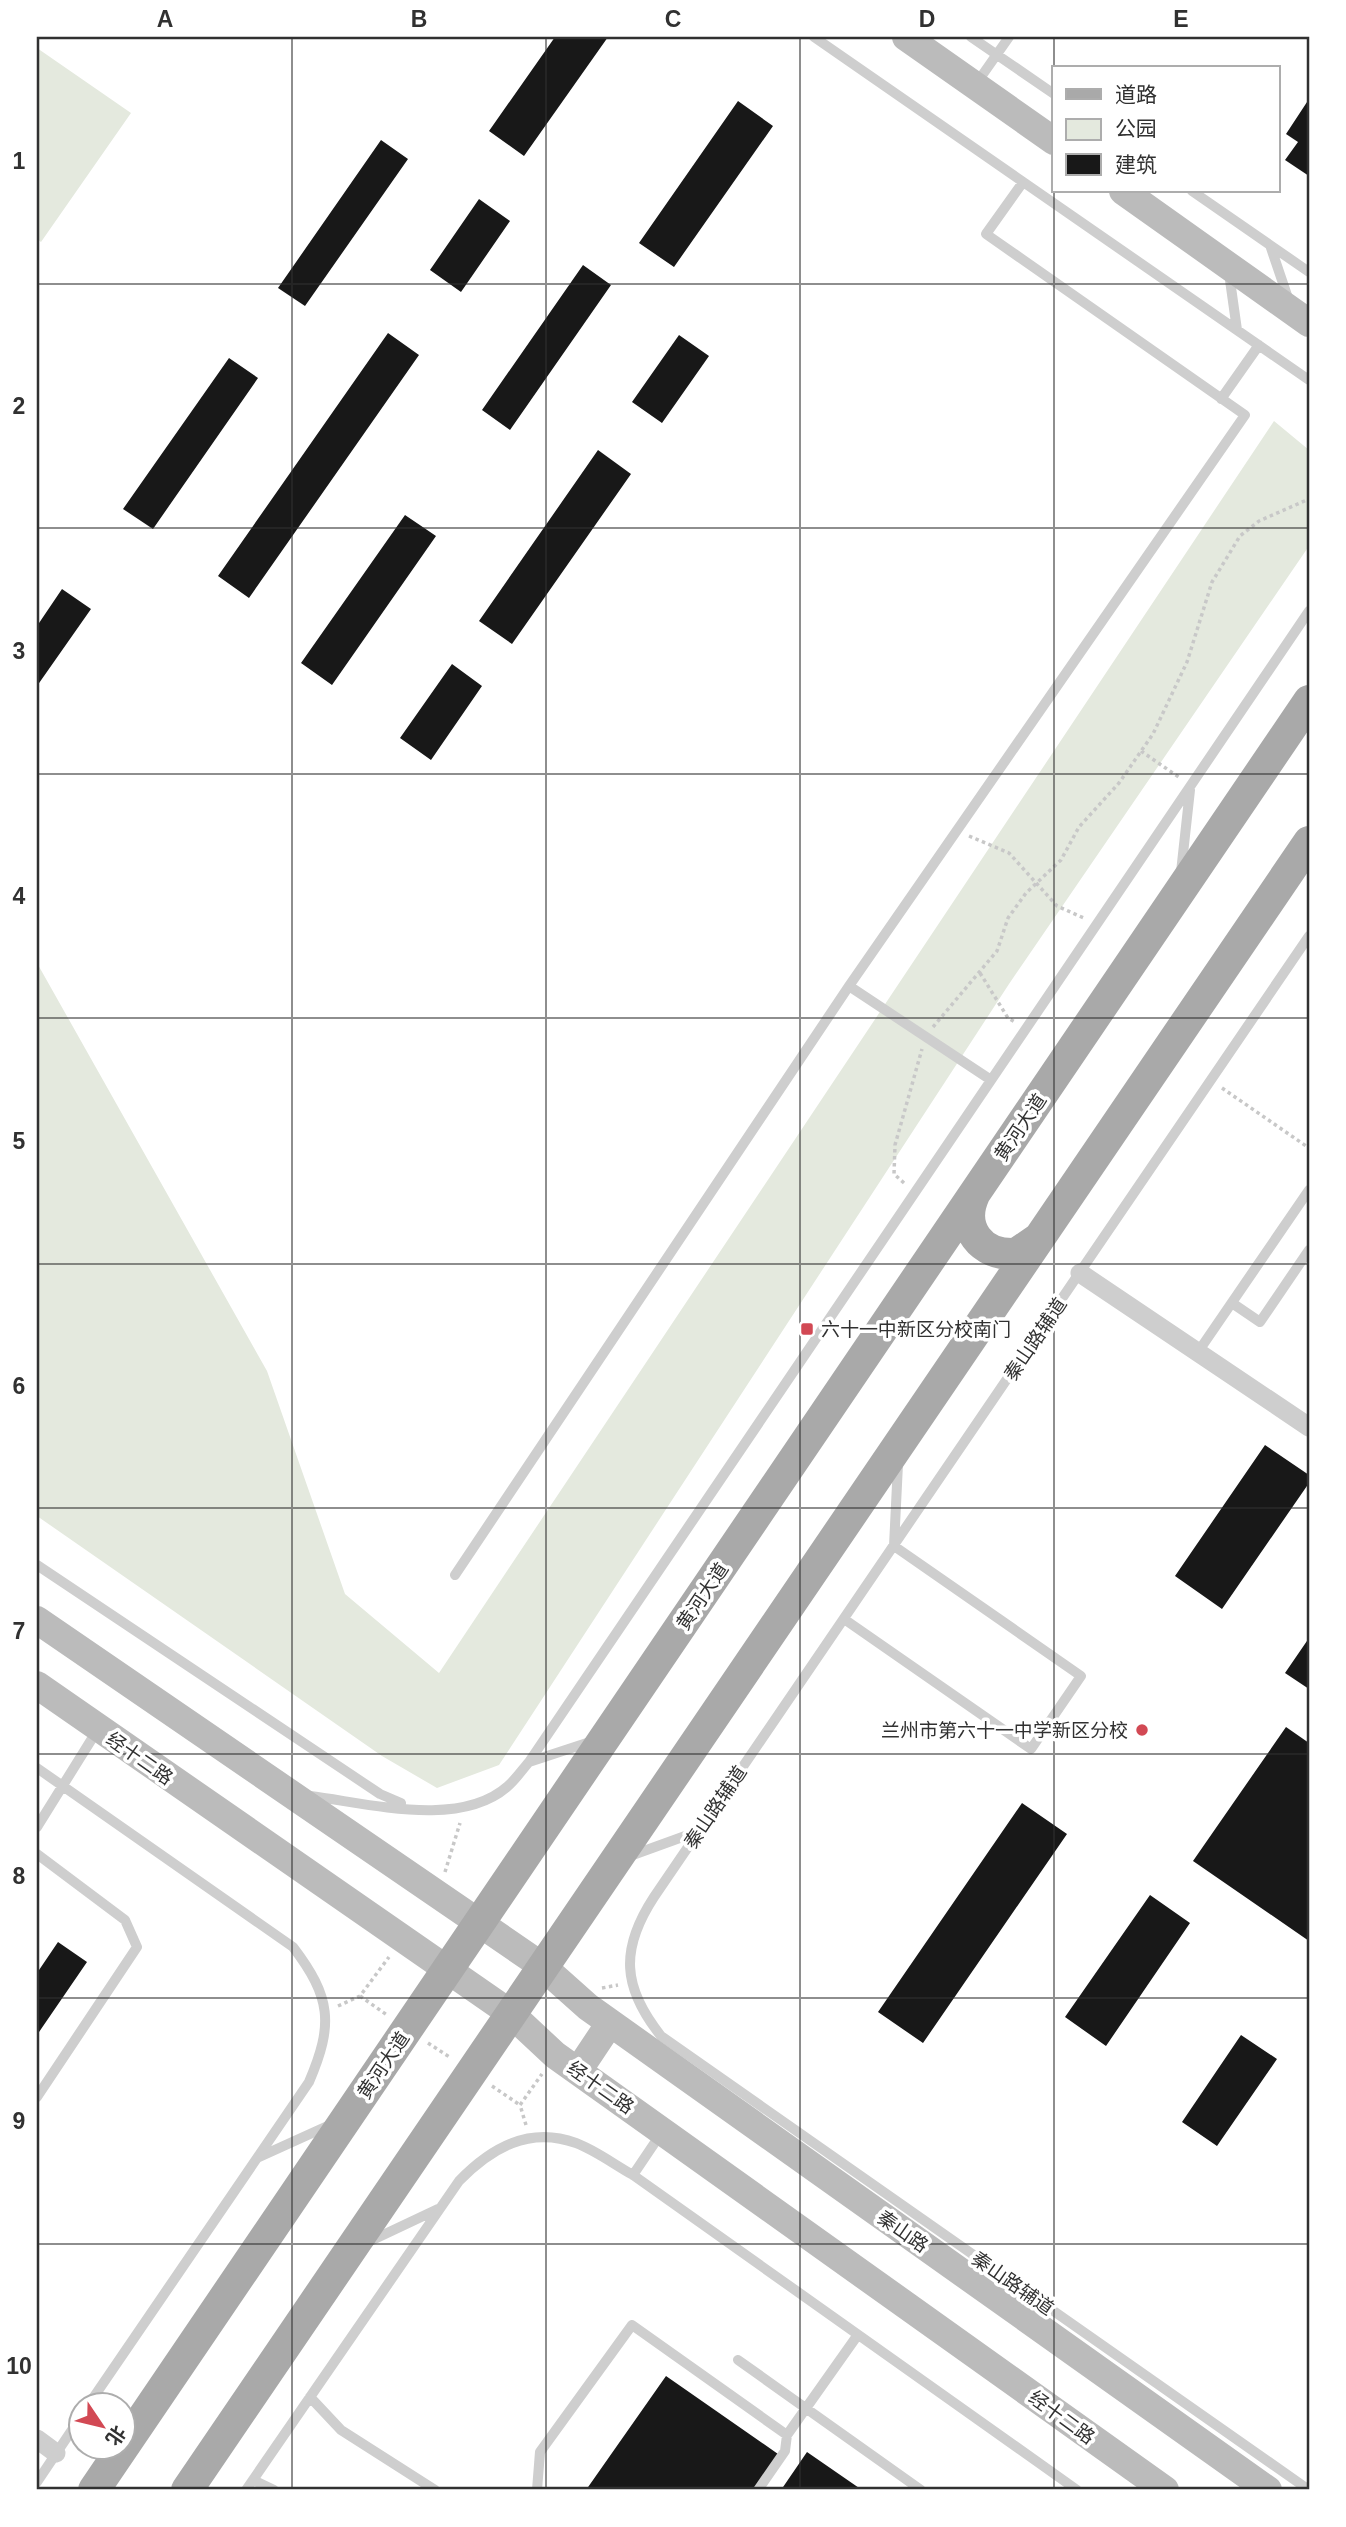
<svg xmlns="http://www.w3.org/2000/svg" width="1346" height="2527" font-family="Arial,'Noto Sans SC',sans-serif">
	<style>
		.green { fill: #e4e9de }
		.building { fill: #181818 }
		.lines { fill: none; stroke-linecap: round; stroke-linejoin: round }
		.path { stroke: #c8c8c8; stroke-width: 3.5; stroke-dasharray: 3.5 3.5; stroke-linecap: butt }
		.lane { stroke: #cecece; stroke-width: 10 }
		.street { stroke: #cecece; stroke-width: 19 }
		.secondary { stroke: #bbb; stroke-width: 28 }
		.primary { stroke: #a9a9a9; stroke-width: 32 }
		.grid { fill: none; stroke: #313131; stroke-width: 2; stroke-opacity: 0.55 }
		.poi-dot { fill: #d24954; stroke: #fff; stroke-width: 2.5 }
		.labels { text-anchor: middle; stroke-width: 7; stroke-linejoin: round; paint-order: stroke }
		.street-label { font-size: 19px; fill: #313131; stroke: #fff }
		.poi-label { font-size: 19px; fill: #313131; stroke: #fff; text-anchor: start }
		.neatline { fill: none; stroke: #313131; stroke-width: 2.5 }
		.grid-label { font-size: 23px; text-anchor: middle; font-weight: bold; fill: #313131 }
	</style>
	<rect width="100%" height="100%" fill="#fff"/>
	<!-- green -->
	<path class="green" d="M37,48L131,113L41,242L37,239Z
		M1274,421L1309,450V546L1009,984L499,1765L437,1788L382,1756L37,1516V963L267,1371L345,1594L439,1673Z"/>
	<!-- building -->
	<path class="building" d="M555,37H608L524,156L489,131Z
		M1309,99V176L1285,160L1298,142L1286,134Z
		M738,101L773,126L674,267L639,243Z
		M381,140L408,159L305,306L278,288Z
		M479,199L510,221L461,292L430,270Z
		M583,265L611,285L510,430L482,410Z
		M388,333L419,355L249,598L218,576Z
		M679,335L709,356L662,423L632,402Z
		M229,358L258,378L153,529L123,509Z
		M598,450L631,474L512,644L479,621Z
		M405,515L436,536L332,685L301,663Z
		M62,589L91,609L37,686V626Z
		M452,664L482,686L431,760L400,738Z
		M1265,1445L1309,1475V1483L1222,1609L1175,1576Z
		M1309,1638V1689L1285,1673Z
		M1286,1727L1309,1743V1941L1193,1861Z
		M1022,1803L1067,1834L923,2043L878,2012Z
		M1150,1895L1190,1923L1106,2046L1065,2017Z
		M58,1942L87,1962L37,2035V1973Z
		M1241,2035L1277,2059L1217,2146L1182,2122Z
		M666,2376L778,2454L753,2490H586Z
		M807,2452L862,2490H781Z"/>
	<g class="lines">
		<!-- path -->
		<path class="path" d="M1141,751L1180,778
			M969,836L1009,853L1057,906L1086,919
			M980,973L1008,1018L1015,1022
			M933,1027L997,951L1008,918L1026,893L1061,860L1079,827L1119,783L1153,734L1187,662L1212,582L1240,536L1259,521L1309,499
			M1222,1088L1309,1148
			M904,1183L894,1174L895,1145L922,1049
			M445,1872L460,1823
			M602,1988L618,1985
			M360,1996L387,2015
			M338,2006L360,1996L389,1957
			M428,2043L451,2058
			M492,2086L520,2105
			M526,2125L520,2105L542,2074"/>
		<!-- lane -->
		<path class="lane" d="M814,37L1309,380
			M971,37L1054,94
			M976,84L1009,37
			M1192,191L1309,272
			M1270,245L1289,301
			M1229,273L1237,330
			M1221,399L1259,345
			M1181,872L1190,790
			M849,986L991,1080
			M1232,1303L1260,1322L1309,1250
			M1198,1352L1309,1190
			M37,1565L380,1794L401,1803
			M455,1575L849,986L1245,415L986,234L1023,182
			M844,1619L1031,1749L1081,1676L894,1546L898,1464
			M529,1762L593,1741
			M37,1768L293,1947C331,1997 334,2024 309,2082L89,2404
			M310,1796C368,1803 460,1829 508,1786C516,1779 522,1770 529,1762L1309,611
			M37,1827L98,1729
			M37,1854L125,1920L137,1947L37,2097
			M630,1856L699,1831
			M257,2158L332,2124
			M633,2175L662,2132
			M366,2243L438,2209
			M738,2360L921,2490
			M310,2397L341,2430L435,2490
			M253,2480L274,2490
			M37,2482L80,2418
			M246,2490L459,2181C491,2148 529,2126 576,2143C595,2150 615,2165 633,2175L1077,2490
			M537,2490L540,2452L632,2325L787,2435L857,2336
			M758,2490L785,2451L787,2435
			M1309,2490L661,2036C622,1987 620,1949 654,1897L1309,936"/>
		<!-- street -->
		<path class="street" d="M1080,1273L1309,1427
			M37,2439L56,2453"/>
		<!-- secondary -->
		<path class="secondary" d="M906,37L1054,141
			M1123,191L1309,323
			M37,1620L542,1966L588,2007L1268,2490
			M37,1685L510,2013L555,2055L1165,2490
			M578,2071L610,2023"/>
		<!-- primary -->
		<path class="primary" d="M974,1195C959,1228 981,1256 1016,1254L1038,1239
			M94,2490L1309,701
			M187,2490L1309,842"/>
	</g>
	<!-- grid -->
	<path class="grid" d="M292,37V2490M546,37V2490M800,37V2490M1054,37V2490M37,284H1309M37,528H1309M37,774H1309M37,1018H1309M37,1264H1309M37,1508H1309M37,1754H1309M37,1998H1309M37,2244H1309"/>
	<!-- markers -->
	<g class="poi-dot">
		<rect x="800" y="1322" width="14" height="14" rx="3.5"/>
		<circle cx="1142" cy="1730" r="7"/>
	</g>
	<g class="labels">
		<!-- street labels -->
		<g class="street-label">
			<text transform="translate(1020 1127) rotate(-56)" y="7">黄河大道</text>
			<text transform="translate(1035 1339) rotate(-56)" y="7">秦山路辅道</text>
			<text transform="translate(702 1596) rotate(-56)" y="7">黄河大道</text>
			<text transform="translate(140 1758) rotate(35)" y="7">经十二路</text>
			<text transform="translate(715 1807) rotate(-56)" y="7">秦山路辅道</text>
			<text transform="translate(383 2065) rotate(-56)" y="7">黄河大道</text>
			<text transform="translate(601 2087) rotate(35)" y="7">经十二路</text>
			<text transform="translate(903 2231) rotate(35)" y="7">秦山路</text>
			<text transform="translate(1013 2283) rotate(35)" y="7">秦山路辅道</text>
			<text transform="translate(1062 2417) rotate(36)" y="7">经十二路</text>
		</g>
		<!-- poi labels -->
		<g class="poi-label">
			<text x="821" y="1336">六十一中新区分校南门</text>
			<text x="1128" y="1737" text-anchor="end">兰州市第六十一中学新区分校</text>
		</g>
	</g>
	<!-- border -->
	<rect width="1346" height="2527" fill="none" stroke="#ffffff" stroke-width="77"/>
	<!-- legend -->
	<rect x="1052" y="66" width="228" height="126" fill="#ffffff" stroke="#adadad" stroke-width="2"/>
	<rect x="1066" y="89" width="35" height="10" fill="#a9a9a9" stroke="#adadad" stroke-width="2"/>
	<text x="1115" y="102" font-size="21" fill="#313131">道路</text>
	<rect x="1066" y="119" width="35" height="21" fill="#e4e9de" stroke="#adadad" stroke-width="2"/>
	<text x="1115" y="136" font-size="21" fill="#313131">公园</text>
	<rect x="1066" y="154" width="35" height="21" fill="#181818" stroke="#adadad" stroke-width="2"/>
	<text x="1115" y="172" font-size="21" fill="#313131">建筑</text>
	<!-- north arrow -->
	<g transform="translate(102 2426) rotate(125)"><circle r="33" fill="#ffffff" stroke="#adadad" stroke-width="2"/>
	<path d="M0-5L12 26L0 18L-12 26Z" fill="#d24954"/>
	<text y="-10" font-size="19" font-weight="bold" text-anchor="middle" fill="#313131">北</text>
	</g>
	<rect x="38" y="38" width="1270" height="2450" class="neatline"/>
	<g class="grid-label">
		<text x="165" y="27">A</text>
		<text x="419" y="27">B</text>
		<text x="673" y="27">C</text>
		<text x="927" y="27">D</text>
		<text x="1181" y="27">E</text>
		<text x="19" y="169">1</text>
		<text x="19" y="414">2</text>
		<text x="19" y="659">3</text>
		<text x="19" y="904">4</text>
		<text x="19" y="1149">5</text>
		<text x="19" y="1394">6</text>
		<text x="19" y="1639">7</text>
		<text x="19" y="1884">8</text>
		<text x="19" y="2129">9</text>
		<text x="19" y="2374">10</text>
	</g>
</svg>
